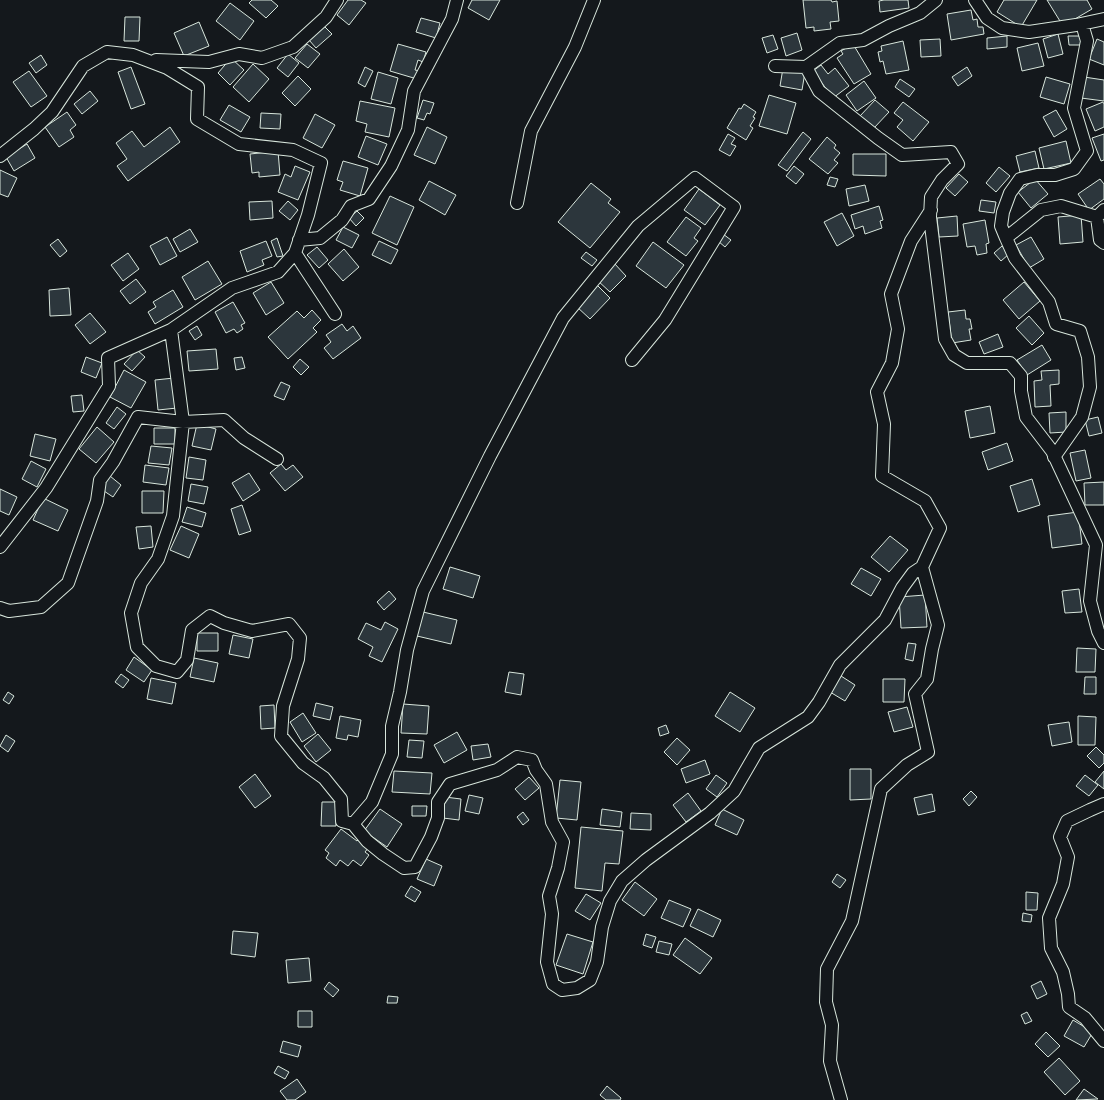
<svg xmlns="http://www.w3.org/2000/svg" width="1104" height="1100" font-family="Helvetica,sans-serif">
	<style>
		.building { fill: #2c363c; stroke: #d8e6dc }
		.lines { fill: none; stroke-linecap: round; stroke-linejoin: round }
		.minor-casing { stroke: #d8e6dc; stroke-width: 14 }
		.minor { stroke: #14181c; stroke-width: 12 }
	</style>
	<rect width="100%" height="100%" fill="#14181c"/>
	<!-- building -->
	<path class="building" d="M252,0H271L278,6L266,18L249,3Z
		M348,0H361L366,3L349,25L337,15Z
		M472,0H500L489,20L468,8Z
		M803,0H831L832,2L837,1L839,21L830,22L831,29L814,31V27L806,28Z
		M884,0H908L909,8L880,12L879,1Z
		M1004,0H1037L1021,27L997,12Z
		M1047,0H1087L1092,9L1063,26Z
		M230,3L254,21L240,40L216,21Z
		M971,10L973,20L977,19L978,27H983L984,34L951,40L947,14Z
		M125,17H140L139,41H124Z
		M421,18L440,23L436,38L416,32Z
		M199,22L209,46L184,56L174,33Z
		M324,26L332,34L316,48L309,40Z
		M797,33L802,50L786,56L781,38Z
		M1058,34L1063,54L1048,58L1043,39Z
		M773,35L778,49L767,53L762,38Z
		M1007,36V47L987,49V38Z
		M1068,36H1081V45H1069Z
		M940,39L941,56L921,57L920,40Z
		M1097,39L1104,42V65L1089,59Z
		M903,41L909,70L886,74L883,61L880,62L878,52L882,51L881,46Z
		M1038,43L1044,66L1022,71L1017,48Z
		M307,44L320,54L308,68L295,58Z
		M398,44L426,52L423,62L418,60L415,70L420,71L417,79L390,71Z
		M853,44L871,74L854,84L837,58L843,54L841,51Z
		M288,54L299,63L288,77L277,68Z
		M41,55L47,65L36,73L29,63Z
		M231,58L244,70L230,85L218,73Z
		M253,64L269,79L249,102L233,87Z
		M821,65L828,74L835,68L849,86L833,98L813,71Z
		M131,67L145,104L131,109L118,72Z
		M365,67L373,71L365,87L358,83Z
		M967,67L972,76L958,86L952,77Z
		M783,68L805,72L802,90L780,86Z
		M29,71L47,96L31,107L13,82Z
		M378,72L398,78L391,104L371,99Z
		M298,76L311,89L295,106L282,93Z
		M1046,77L1070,84L1064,104L1040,97Z
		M1084,77L1104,80V101L1081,98Z
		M900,79L915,89L909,97L895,87Z
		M864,81L876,98L857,111L846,95Z
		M90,91L98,101L82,114L74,104Z
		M769,95L796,103L787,134L759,126Z
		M423,100L434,103L430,114L427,113L424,120L417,118Z
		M875,100L889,112L874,128L860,116Z
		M360,101L395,108L389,137L365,132L367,124L356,121Z
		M903,102L929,122L913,141L897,127L903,120L894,113Z
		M1103,102L1104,104V127L1095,131L1086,109Z
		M744,104L756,112L753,117L755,118L750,126L753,128L746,140L727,128L739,108L741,109Z
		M229,105L250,117L241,132L220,120Z
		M1056,110L1067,129L1054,137L1043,117Z
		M67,112L76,125L70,130L74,137L59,147L45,127Z
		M261,113L281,114L280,129L260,128Z
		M315,114L335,125L322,148L303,138Z
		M170,127L180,142L128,181L117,166L127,159L116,143L132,131L144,147Z
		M427,127L447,137L435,164L414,155Z
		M803,132L811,139L787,171L778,165Z
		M728,134L735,138L731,144L736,146L730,156L719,150Z
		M1104,134V160L1101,161L1092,138Z
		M366,136L387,144L378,165L358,157Z
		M827,137L836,145L834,148L840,153L834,160L838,163L828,174L809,159Z
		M1066,141L1071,163L1044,169L1039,148Z
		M27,144L35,158L14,171L6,157Z
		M278,151L280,175L259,177V172L252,173L250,154Z
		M1035,151L1039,168L1020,172L1016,156Z
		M853,154H886V176L853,175Z
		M343,161L368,168L360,196L340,190L343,182L337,180Z
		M295,166L310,172L298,200L278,192L285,174L291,177Z
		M794,166L804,174L796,184L786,176Z
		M999,167L1010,176L996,192L986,183Z
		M0,170L17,178L8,197L0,194Z
		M959,174L968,182L955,196L946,188Z
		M830,177L838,179L835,187L827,185Z
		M1035,179L1048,194L1031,208L1018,192Z
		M1100,179L1104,184V199L1089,210L1078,194Z
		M429,181L456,195L445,215L419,200Z
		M591,183L611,199L608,203L620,212L590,248L558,222Z
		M865,185L869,201L849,206L846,189Z
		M699,189L720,205L705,225L684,210Z
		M390,196L414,207L397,245L372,233Z
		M981,200L996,202L994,213L979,211Z
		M272,201L273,218L250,220L249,202Z
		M288,201L298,210L290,220L279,211Z
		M879,206L883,220L880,221L882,228L865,234L863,226L855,229L851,215Z
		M357,211L364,218L356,226L349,218Z
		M842,213L854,236L837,246L824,222Z
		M1081,215L1083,242L1060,244L1058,217Z
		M957,216L958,236L939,237L937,218Z
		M686,217L701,228L694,238L698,241L686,256L667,242Z
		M985,220L989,243L986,244L987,253L977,255L975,246L967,247L963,224Z
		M343,227L359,235L352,248L336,240Z
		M190,229L198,242L180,252L173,239Z
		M723,234L731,240L725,247L718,241Z
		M167,237L177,256L160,265L150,246Z
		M1031,237L1044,259L1029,268L1016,245Z
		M277,238L283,256L277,257L271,241Z
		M58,239L67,251L60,257L50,245Z
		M266,241L272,256L262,260L264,265L247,272L240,251Z
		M379,241L398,250L391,264L372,255Z
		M653,242L684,265L666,288L636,266Z
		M1002,246L1009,254L1001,261L994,253Z
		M317,247L328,260L319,268L307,255Z
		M344,249L359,267L343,281L328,264Z
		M586,252L597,260L592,266L581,258Z
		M128,253L139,269L123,281L111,265Z
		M208,261L222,284L195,300L182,277Z
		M614,263L626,276L610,292L597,280Z
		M136,279L146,292L130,304L120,291Z
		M271,282L284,303L266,315L253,293Z
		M1024,282L1040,301L1019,319L1003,300Z
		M597,285L610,298L590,319L576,306Z
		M69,288L71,315L50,316L49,290Z
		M173,290L183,307L155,324L148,312L156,307L153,302Z
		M233,302L245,323L241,325L243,329L237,333L234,329L226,333L215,312Z
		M312,310L321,320L313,328L317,332L288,359L268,337L297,311L304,318Z
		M965,310L966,319H970L972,329H969L971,340L952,343L948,312Z
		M90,313L106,332L90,344L75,325Z
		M1029,316L1044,333L1032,345L1016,328Z
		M342,324L347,331L353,326L361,338L333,359L324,348L331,342L326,335Z
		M197,326L202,335L195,340L189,331Z
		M998,334L1003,347L984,354L979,342Z
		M1042,345L1051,360L1027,375L1017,360Z
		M216,349L218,369L189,371L187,351Z
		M137,350L145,357L132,371L124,364Z
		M86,357L102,363L96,378L81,372Z
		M242,357L245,368L236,370L234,358Z
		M300,359L309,367L301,375L293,367Z
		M124,370L146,382L131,408L110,397Z
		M1059,370V384L1050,385L1051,406L1035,407L1034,381L1042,380L1041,371Z
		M174,378L177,408L158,410L155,380Z
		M281,382L290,386L284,400L274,396Z
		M82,395L84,411L73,412L71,396Z
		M990,406L995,433L970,438L965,411Z
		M117,407L126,414L114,429L106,423Z
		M1066,412V432L1050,433L1049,413Z
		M1098,417L1102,433L1089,436L1085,420Z
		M197,424L216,429L211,450L192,446Z
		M97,427L114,442L96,463L79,449Z
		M154,428H175V444H154Z
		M35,434L56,439L50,461L30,456Z
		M1007,443L1013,461L988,470L982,452Z
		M151,446L172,448L169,465L148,463Z
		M1085,450L1091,478L1076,481L1070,453Z
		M189,457L206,460L203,480L186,478Z
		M31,461L46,469L37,487L22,479Z
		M281,464L286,470L293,465L303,477L285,491L270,473Z
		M145,465L169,468L166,485L143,482Z
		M249,473L260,490L243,501L232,483Z
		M110,476L121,485L113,497L101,489Z
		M1032,479L1040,505L1018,512L1010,486Z
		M1104,482V505H1085L1084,483Z
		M191,484L208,487L204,504L188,501Z
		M0,489L17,497L9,515L0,511Z
		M142,491H164L163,513H142Z
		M43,498L68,510L58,531L33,520Z
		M242,505L251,531L239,535L231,509Z
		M187,507L206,513L202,527L182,522Z
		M1078,512L1082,544L1052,548L1048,516Z
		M151,526L153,547L139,549L136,527Z
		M181,526L199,534L189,558L170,550Z
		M890,536L908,550L889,572L871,557Z
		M450,567L480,576L473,598L443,589Z
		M861,568L881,579L871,596L851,584Z
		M1079,589L1082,612L1065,613L1062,591Z
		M389,591L396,599L384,610L377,602Z
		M925,595L927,627L901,628L899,597Z
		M423,612L457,620L451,644L417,636Z
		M385,622L398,629L382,662L369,656L373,647L358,639L366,623L381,630Z
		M197,633H218V651H197Z
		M233,635L253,639L249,658L229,654Z
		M908,643L916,644L913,661L905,659Z
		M1077,648L1096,649L1095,672H1076Z
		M134,657L152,670L144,682L126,670Z
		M194,658L218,663L214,682L190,677Z
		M509,672L524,674L521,695L505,692Z
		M121,674L129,680L123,688L115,682Z
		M841,676L855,685L845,701L830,692Z
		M1085,677H1096V694H1084Z
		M151,678L176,683L172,704L147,699Z
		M883,679H905L904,702H883Z
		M8,692L14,696L9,704L3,700Z
		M730,692L755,708L740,732L715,716Z
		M316,703L333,707L330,720L313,716Z
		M403,704L429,706L427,734L401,733Z
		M274,705L275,728L261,729L260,706Z
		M907,707L913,727L894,732L888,712Z
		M303,713L316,733L302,742L290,722Z
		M340,716L361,720L358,737L348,735L347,740L336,738Z
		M1078,716L1096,717L1095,745H1078Z
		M1069,722L1072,742L1052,746L1048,725Z
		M666,725L669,733L660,736L658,728Z
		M457,732L467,750L444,763L434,745Z
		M318,734L331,750L316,762L304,746Z
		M6,735L15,741L8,752L0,746Z
		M677,738L690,750L677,765L664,752Z
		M409,740L424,741L422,758L407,757Z
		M488,744L491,757L473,760L471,746Z
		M1096,747L1104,755V763L1099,768L1087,756Z
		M705,760L710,774L686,783L681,769Z
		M850,769H871V799L850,800Z
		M394,771L432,773L430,794L392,792Z
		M1104,771V789L1095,782Z
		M255,774L271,796L255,808L239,787Z
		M716,775L727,783L717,797L706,789Z
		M1085,775L1098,785L1089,796L1076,786Z
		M529,777L539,788L525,800L515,789Z
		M560,780L581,782L577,820L556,818Z
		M971,791L977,797L969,806L963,799Z
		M688,793L701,811L686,822L673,805Z
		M932,794L935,811L918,815L914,798Z
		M469,795L483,798L479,814L465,811Z
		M445,797L461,799L459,820L443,818Z
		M322,802H336V826H321Z
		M412,806H427L426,816H412Z
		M380,809L402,824L387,847L364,831Z
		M602,809L622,812L620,827L600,825Z
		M722,809L744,820L737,835L715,825Z
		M523,812L529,820L523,825L517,817Z
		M631,813L651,814V830L630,829Z
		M581,827L623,831L619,864L605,863L602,891L575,888Z
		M341,829L357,841L359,839L369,847L365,852L369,855L361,866L353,860L348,866L340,860L336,866L326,858L329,853L325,850Z
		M426,859L442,866L434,886L417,879Z
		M837,874L846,880L840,888L832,882Z
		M635,882L657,899L644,916L622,900Z
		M411,886L421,892L415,902L405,896Z
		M1026,892L1038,893L1037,910H1026Z
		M586,894L601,903L590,920L575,911Z
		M669,900L691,909L683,927L661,918Z
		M698,909L721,920L713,937L690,926Z
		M1023,913L1032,915L1031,922L1022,921Z
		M233,931L258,933L255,957L231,954Z
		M567,934L593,942L583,974L556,965Z
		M646,934L656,937L652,948L643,945Z
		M685,938L712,958L700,974L673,955Z
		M659,941L672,944L669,955L656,952Z
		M309,958L311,981L288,983L286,960Z
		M1041,981L1047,994L1037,999L1031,986Z
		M329,982L339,990L333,997L324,989Z
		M388,996L398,997L397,1003H387Z
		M298,1011H312V1027H298Z
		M1027,1012L1032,1021L1025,1024L1021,1015Z
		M1073,1020L1093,1032L1084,1047L1064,1036Z
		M1046,1032L1060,1046L1048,1057L1035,1044Z
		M283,1041L301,1046L298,1057L280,1052Z
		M1059,1058L1080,1081L1065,1095L1044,1072Z
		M278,1066L289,1072L285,1079L274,1073Z
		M297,1079L306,1092L295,1100H287L280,1091Z
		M607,1086L621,1098L620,1100H606L600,1095Z
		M1084,1089L1098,1099L1076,1100Z"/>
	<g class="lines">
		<!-- minor casing -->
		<g class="minor-casing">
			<path id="minor" d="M975,0L987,18L1002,28L1029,32L1076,25L1104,19
				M1082,24L1087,41L1074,108L1087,151L1074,169L1055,175H1037L1020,179L1010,193L1003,212L1001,226L1006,238L1041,210L1061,206L1097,217
				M156,60L209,62L239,54L262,58L293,47L326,17L337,0
				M775,66L806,67L819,91L878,138L902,155L951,152L958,164L942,180L931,197L930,217L945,339L954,355L967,363H1010L1021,376V391L1026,417L1052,451L1096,545L1090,601L1098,631L1104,643
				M806,67L840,43L863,40L889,26L920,13L936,0
				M0,156L34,129L52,112L83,66L107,52L133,55L167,68L198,87L197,119L239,144L293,150L321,163L308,215L295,253L278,272L232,288L171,330L183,422L173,516L158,559L141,583L131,613L137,647L156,666L177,672L187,660L192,630L210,616L224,623L252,631L289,624L300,638L298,659L283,706L281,736L303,763L324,778L341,799L342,821L353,824L367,841L383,854L404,868L415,867L431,837L438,818V802L450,784L497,770L517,757L532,760L536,770L546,784L552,822L563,842L558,868L549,896L552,914L547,962L553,984L562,990L577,988L590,980L597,962L602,927L610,901L622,881L646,860L710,813L734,791L759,748L808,717L819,702L840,665L885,620L902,588L913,573L922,567
				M517,203L531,131L575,47L594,0
				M1104,210L1097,217L1100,240L1104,243
				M1006,238L1015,258L1049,302L1056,324L1080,331L1088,357L1090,387L1082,417L1054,457
				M299,240L320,238L342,220L351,206L369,199L391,166L408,130L414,91L452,19L457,0
				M295,253L335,314
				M0,547L46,488L109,386L108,358L171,330
				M0,608L9,611L41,607L68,583L97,501L100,480L113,462L138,417L183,422L224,420L244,438L277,459
				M1104,804L1090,810L1067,821L1060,837L1068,857L1063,884L1049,918L1051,948L1063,972L1068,994L1069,1007L1085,1018L1104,1041
				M353,824L372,802L392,754V726L400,692L407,650L423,591L490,456L563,318L638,226L695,178L734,207L665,320L632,360
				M841,1100L830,1061L832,1025L826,1002L827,969L852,921L881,789L907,765L928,752L915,694L927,679L932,649L938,625L922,567L940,528L925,501L882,476L884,424L877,392L892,363L898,329L891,294L911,241L931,210"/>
		</g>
		<!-- minor -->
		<use href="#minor" class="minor"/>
	</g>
</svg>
